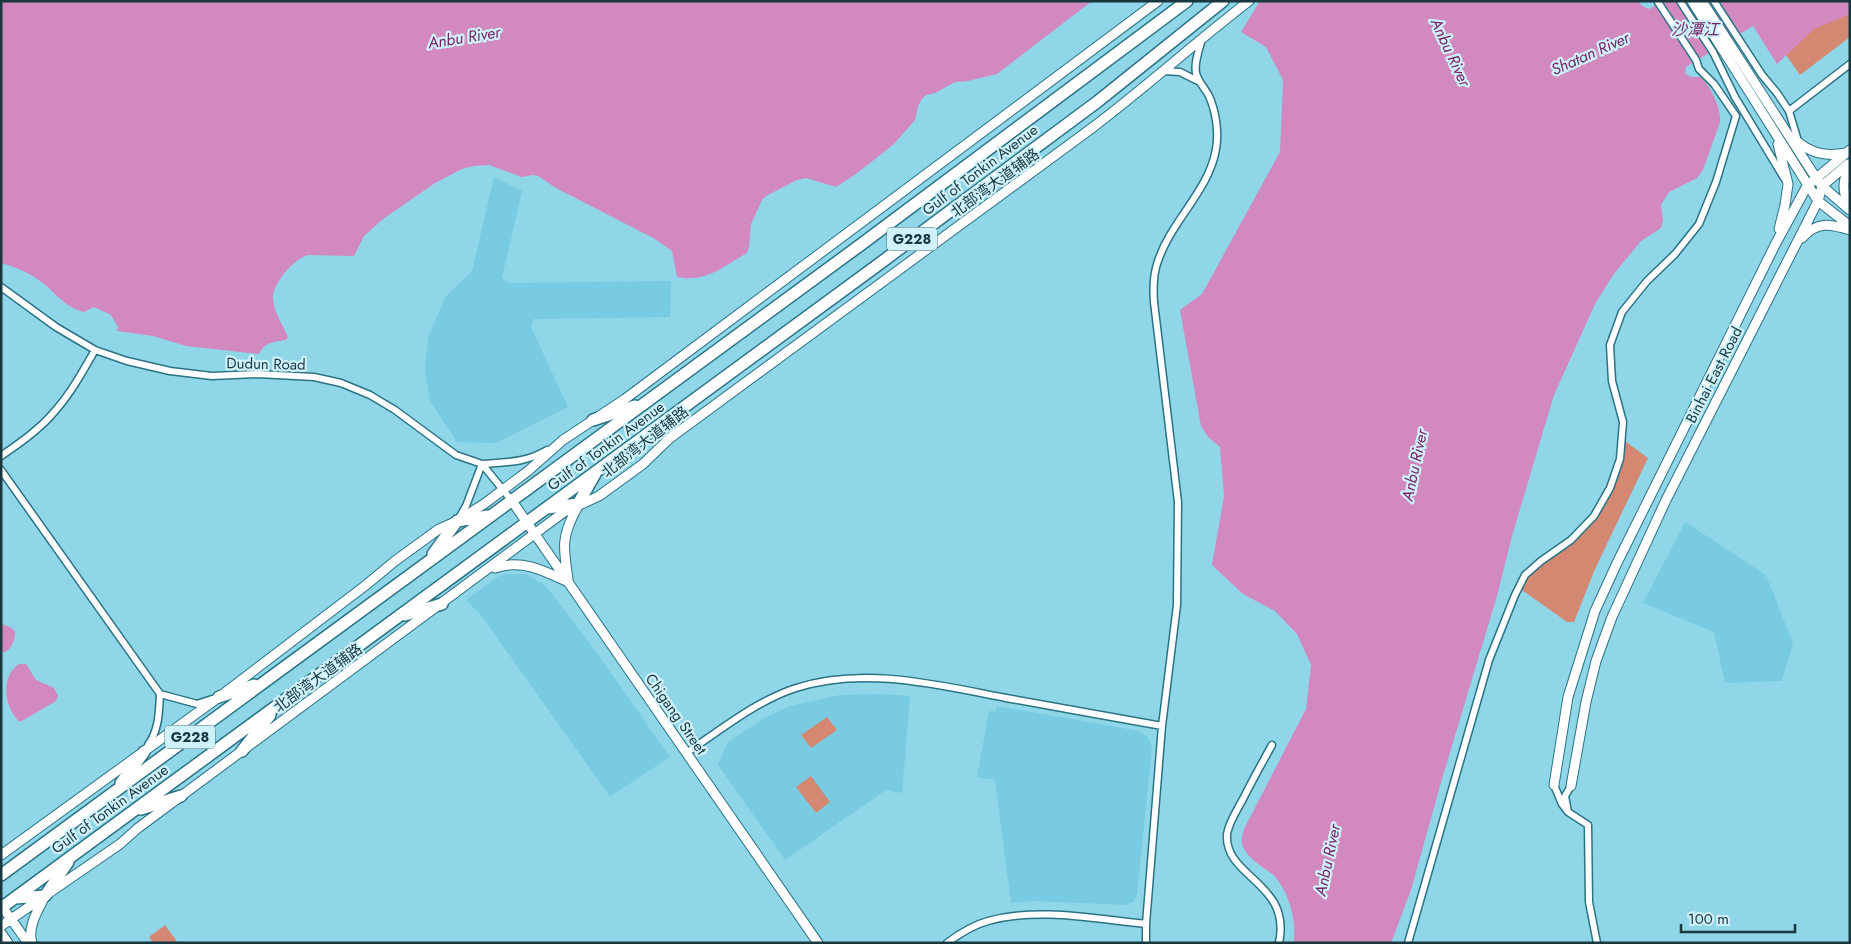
<svg xmlns="http://www.w3.org/2000/svg" width="1851" height="944" font-family="Jost,'Noto Sans SC',sans-serif">
	<style>
		.built { fill: #79cbe1 }
		.green { fill: #d48872 }
		.water { fill: #d289bf }
		.lines { fill: none; stroke-linecap: round; stroke-linejoin: round }
		.street-casing { stroke: #2a7385; stroke-width: 9 }
		.secondary-casing { stroke: #2a7385; stroke-width: 11 }
		.highway-casing { stroke: #2a7385; stroke-width: 14 }
		.street { stroke: #fff; stroke-width: 6 }
		.secondary { stroke: #fff; stroke-width: 9 }
		.highway { stroke: #fff; stroke-width: 11 }
		.labels { text-anchor: middle; stroke-width: 4.5; stroke-linejoin: round; paint-order: stroke }
		.shield { fill: #cef1fa; stroke: #4f6f77; stroke-width: 1 }
		.shield-label { font-size: 14px; font-weight: bold; fill: #19373f }
		.street-label { font-size: 15px; fill: #19373f; stroke: #cef1fa }
		.water-label { font-size: 16px; font-style: italic; fill: #782367; stroke: #cef1fa }
	</style>
	<rect width="100%" height="100%" fill="#8fd6e9"/>
	<!-- built -->
	<path class="built" d="M494,177L522,191L502,278L509,283L671,281L670,317L534,319L531,327L568,407L496,443L457,442L430,401L425,369L428,338L445,297L472,271Z
		M1685,522L1766,575L1793,643L1782,681L1725,683L1714,632L1643,603Z
		M507,574H526L545,585L592,646L670,757L610,797L481,615L466,600L497,577Z
		M879,694L910,696L902,793L886,790L785,860L718,765L728,742L768,716L790,706L840,695Z
		M997,706L1139,731L1148,737L1152,747L1137,895L1133,902L1125,905L1036,901L1011,903L995,780L977,777L989,711L995,712Z"/>
	<!-- green -->
	<path class="green" d="M1748,1H1850V37L1800,75Z
		M1625,441L1648,458L1595,569L1574,622H1567L1519,588L1527,574L1595,517L1619,469Z
		M827,717L837,730L811,748L801,735Z
		M811,776L830,802L816,813L796,787Z
		M165,925L178,943H153L149,937Z"/>
	<!-- water -->
	<path class="water" d="M1,1H1092L997,74L968,81L955,82L935,93L926,95L922,99L918,106L915,120L894,144L856,174L836,187L806,178L797,180L766,196L762,200L751,224L749,247L747,253C724,266 706,283 677,277L672,251L655,239L556,188L538,176L533,175L522,177L489,165L474,166L462,169L435,183L383,219L364,236L354,256L308,255C294,259 274,282 273,296C272,309 283,325 288,337L286,340C273,342 265,342 259,354L186,346L153,336L117,331L118,327L111,315L94,307L84,312C62,306 57,293 40,281C28,272 15,267 1,263Z
		M1260,1H1637L1644,7L1649,9L1662,1H1850V14L1814,29L1777,64L1753,26L1686,67L1685,73C1690,78 1694,77 1700,77C1710,84 1722,110 1720,122L1703,170L1697,178L1669,192L1661,205L1663,220L1661,228L1641,241L1613,275L1595,304L1554,395L1512,536L1497,596L1442,779L1411,890L1391,943H1293C1298,923 1288,888 1272,874C1262,866 1246,858 1242,844C1241,839 1243,833 1244,829L1306,709L1311,665L1297,634L1275,611L1243,594L1212,565L1224,496L1220,447L1208,437L1201,426L1180,310L1202,294L1280,152L1283,80L1266,47L1241,32Z
		M2,624L12,628L15,632C15,641 11,652 1,653Z
		M19,664H26L36,680L54,688L58,696L56,701L20,722C4,709 0,676 19,664Z"/>
	<g class="lines">
		<!-- street casing -->
		<g class="street-casing">
			<path id="street" d="M1680,1L1713,52L1735,97L1784,178
				M1714,1L1762,75L1777,93L1789,111L1798,141
				M1164,71L1180,72L1198,81
				M1789,111L1850,64
				M1,287L56,327L95,350L127,361L170,371L212,376L258,374L314,377L341,383L370,395L395,410L456,455L482,464L512,501
				M1,456C20,443 40,429 55,411C71,393 83,371 95,350
				M1,470L160,694L197,704L212,699
				M459,518L466,506L482,464C507,462 525,463 547,450
				M148,745C159,730 159,712 160,694
				M1272,745C1262,763 1252,781 1243,799C1237,810 1229,822 1227,834C1224,878 1292,882 1279,943
				M686,753C721,730 756,701 796,688C864,666 938,685 1006,698C1058,707 1110,717 1162,726
				M1554,785L1562,804L1568,812L1565,796L1571,786
				M1568,812L1588,825L1589,902L1597,943
				M947,943C959,934 973,925 988,921C1039,907 1094,919 1146,924
				M1146,943V924L1162,726L1177,605L1178,502L1154,302C1153,288 1153,274 1158,261C1171,221 1209,191 1216,149C1219,132 1216,112 1209,96C1205,88 1198,82 1196,73C1194,62 1199,50 1202,39
				M1408,943L1489,660L1515,595L1525,575L1541,561L1571,540L1594,516L1610,488L1620,459L1623,422L1612,381L1610,345L1622,312L1647,281L1675,254L1699,224L1716,182L1736,116L1714,84L1699,69L1696,60L1658,2"/>
		</g>
		<!-- secondary casing -->
		<g class="secondary-casing">
			<path id="secondary" d="M1692,1L1818,201L1850,226
				M1702,1L1816,178L1822,186L1850,210
				M1792,137C1809,153 1824,157 1846,153
				M1778,144L1788,184L1785,205L1779,229
				M1850,166C1843,178 1841,193 1850,204
				M1822,186L1848,164
				M1802,238C1817,221 1830,224 1850,230
				M512,501L818,943
				M495,568C521,559 543,570 566,581
				M568,579C563,547 561,536 578,506
				M1554,785L1568,697L1595,611L1617,563L1776,243L1807,186L1850,150
				M1571,786L1586,702L1596,661L1612,617L1666,500L1818,201L1822,186
				M1,855L219,697L366,585L395,561L439,529L457,521L484,504L528,471L563,440L625,399L1158,1
				M1,905L28,943
				M1,926L120,844L138,828L564,512L599,496L643,464L670,438L1092,128C1146,87 1196,42 1249,1
				M1,933L8,943
				M32,943C27,927 38,910 45,896"/>
		</g>
		<!-- highway casing -->
		<g class="highway-casing">
			<path id="highway" d="M593,420L635,406
				M547,508L578,504L595,474
				M433,554L457,521L488,516
				M405,615L442,604
				M219,697L254,685
				M242,751L270,715
				M121,783L144,752
				M141,809L181,796
				M1,875L859,246L1187,1
				M15,898L45,896L68,862
				M1,908L875,267L1097,102L1223,1"/>
		</g>
		<!-- street -->
		<use href="#street" class="street"/>
		<!-- secondary -->
		<use href="#secondary" class="secondary"/>
		<!-- highway -->
		<use href="#highway" class="highway"/>
	</g>
	<g class="labels">
		<!-- shield labels -->
		<g class="shield">
			<rect x="887" y="227.5" width="50" height="23" rx="4"/>
			<rect x="165" y="725.5" width="50" height="23" rx="4"/>
		</g>
		<g class="shield-label">
			<text x="912" y="244">G228</text>
			<text x="190" y="742">G228</text>
		</g>
		<!-- street labels -->
		<g class="street-label">
			<text transform="translate(980 170) rotate(-37)" y="5">Gulf of Tonkin Avenue</text>
			<text transform="translate(995 183) rotate(-36)" y="5">北部湾大道辅路</text>
			<text transform="translate(266 364) rotate(1)" y="5">Dudun Road</text>
			<text transform="translate(1714 375) rotate(-63)" y="5">Binhai East Road</text>
			<text transform="translate(645 442) rotate(-38)" y="5">北部湾大道辅路</text>
			<text transform="translate(606 446) rotate(-36)" y="5">Gulf of Tonkin Avenue</text>
			<text transform="translate(318 678) rotate(-36)" y="5">北部湾大道辅路</text>
			<text transform="translate(676 714) rotate(55)" y="5">Chigang Street</text>
			<text transform="translate(110 809) rotate(-36)" y="5">Gulf of Tonkin Avenue</text>
		</g>
		<!-- water labels -->
		<g class="water-label">
			<text x="1695" y="35">沙潭江</text>
			<text transform="translate(464 37) rotate(-9)" y="6">Anbu River</text>
			<text transform="translate(1451 52) rotate(65)" y="6">Anbu River</text>
			<text transform="translate(1590 53) rotate(-24)" y="6">Shatan River</text>
			<text transform="translate(1414 465) rotate(-78)" y="6">Anbu River</text>
			<text transform="translate(1327 860) rotate(-78)" y="6">Anbu River</text>
		</g>
	</g>
	<!-- border -->
	<rect width="1851" height="944" fill="none" stroke="#19373f" stroke-width="5"/>
	<!-- scale -->
	<path d="M1681 924v8h114v-8" fill="none" stroke="#19373f" stroke-width="2.5"/>
	<text x="1688" y="924" font-size="15" fill="#19373f" stroke="#cef1fa" stroke-width="4" paint-order="stroke">100 m</text>
</svg>
